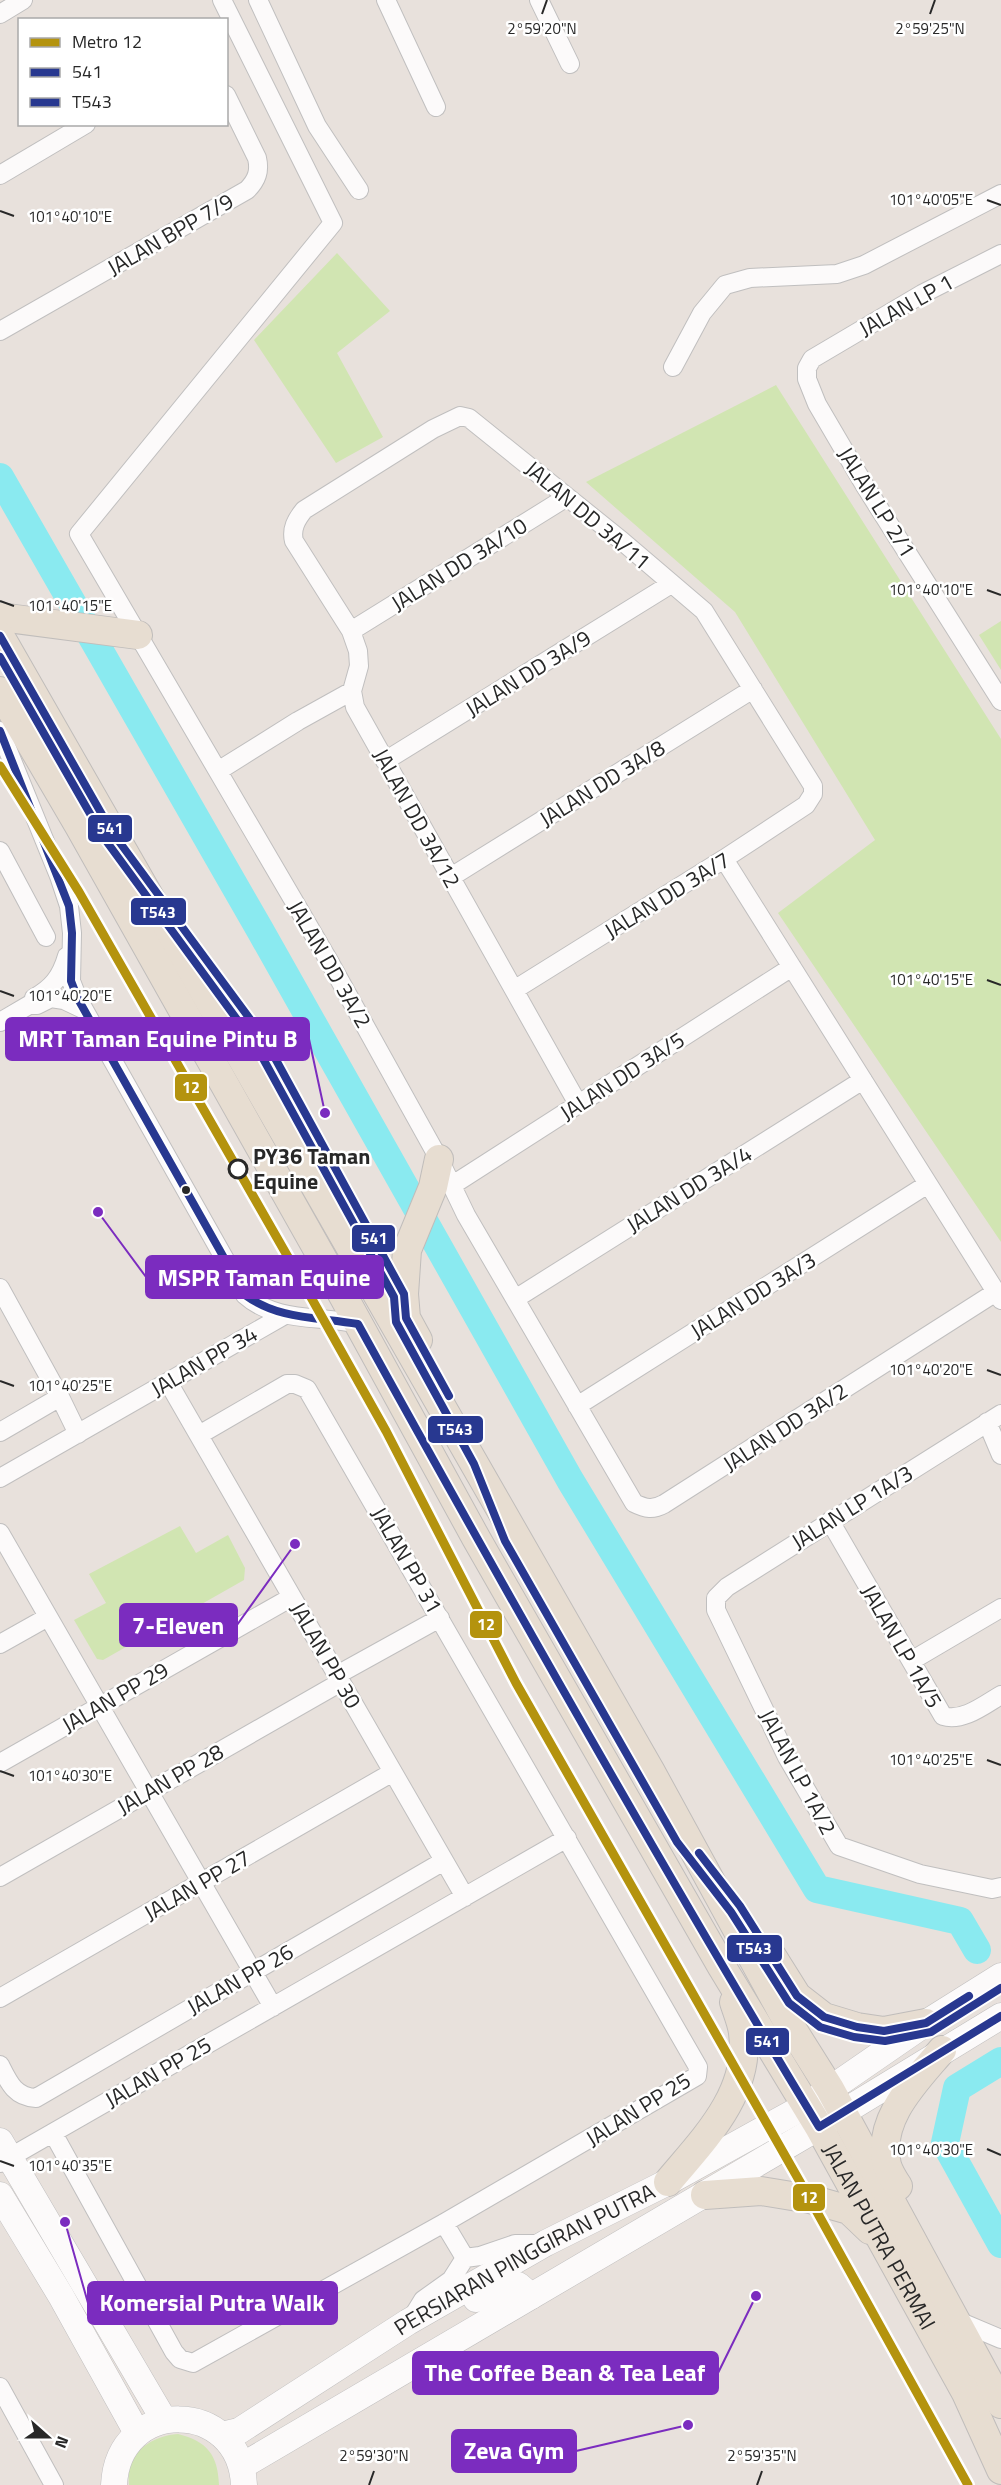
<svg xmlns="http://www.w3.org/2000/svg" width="1001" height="2485" font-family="'Titillium Web',sans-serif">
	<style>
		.green { fill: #d1e5b2 }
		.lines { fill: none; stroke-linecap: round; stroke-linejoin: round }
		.river { stroke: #8aeaf0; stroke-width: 28 }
		.street-casing { stroke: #c0bfbf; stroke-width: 20 }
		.secondary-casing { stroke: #c0bfbf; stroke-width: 27 }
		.primary-casing { stroke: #c0bdbb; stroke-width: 30 }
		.street { stroke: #fcfafa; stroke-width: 18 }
		.secondary { stroke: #fcfafa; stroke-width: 26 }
		.primary { stroke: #e7ddd1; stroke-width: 28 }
		.bus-1-casing { stroke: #fff; stroke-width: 12 }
		.bus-2-casing { stroke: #fff; stroke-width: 12 }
		.bus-1 { stroke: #283890; stroke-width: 8 }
		.bus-2 { stroke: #283890; stroke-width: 8 }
		.metro-1-casing { stroke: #fff; stroke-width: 14 }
		.metro-1 { stroke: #b4930e; stroke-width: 9 }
		.ticks { fill: none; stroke: #282828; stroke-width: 2 }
		.stop-dot { fill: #fff; stroke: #282828; stroke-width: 3 }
		.bus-dot { fill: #282828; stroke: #fff; stroke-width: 2 }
		.labels { text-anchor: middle; stroke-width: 5; stroke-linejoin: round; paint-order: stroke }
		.street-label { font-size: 22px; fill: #282828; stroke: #fff }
		.stop-label { font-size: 22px; font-weight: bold; fill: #282828; stroke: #fff; text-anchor: start }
		.ticks-label { font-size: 15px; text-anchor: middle; fill: #282828; stroke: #fff; stroke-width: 5; stroke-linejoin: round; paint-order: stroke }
		.leader { fill: none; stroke: #7b2cbf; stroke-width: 2 }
		.callout-dot { fill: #7b2cbf; stroke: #fff; stroke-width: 2 }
		.callout { fill: #7b2cbf; stroke: #7b2cbf; stroke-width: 2 }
		.callout-label { font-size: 24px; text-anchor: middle; font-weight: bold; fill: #fff }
		.line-badge { stroke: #fff; stroke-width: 2 }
		.badge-label { font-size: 16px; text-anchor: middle; font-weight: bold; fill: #fff }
	</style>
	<rect width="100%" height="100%" fill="#e8e1dc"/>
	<!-- green -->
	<path class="green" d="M337,253L390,311L337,353L383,437L336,463L254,340Z
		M776,385L1001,739V1242L778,913L875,840L735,612L586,482Z
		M1001,621V670L979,635Z
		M180,1526L196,1553L228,1535L245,1568L244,1580L103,1660L97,1659L74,1620L106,1603L89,1574Z
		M178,2434C207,2441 218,2455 219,2485H129C125,2454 150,2436 178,2434Z"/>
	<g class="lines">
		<!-- river -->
		<path class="river" d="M0,477L260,930L570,1480L817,1889L960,1921L977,1950
			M1001,2061L957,2088L945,2143L1001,2244"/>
		<!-- street casing -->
		<g class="street-casing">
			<path id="street" d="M222,0L333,223L79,534L329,961L439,1159L466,1215L634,1503C646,1509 653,1510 664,1504L996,1292
				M258,0L317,126L359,190
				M386,0L436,107
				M539,0L570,64
				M0,14L23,0
				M0,175L86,124
				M1001,254L922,294L812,359L807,368V379L817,404L865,486L1001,701
				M0,331L247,190C257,180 260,171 257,158L226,95
				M673,367L702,313L725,285L750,278L837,274L864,265L1001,194
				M351,631L567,497
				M0,731L59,876L69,906L72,933L71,981L78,999L245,1295C276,1323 319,1315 358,1324
				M385,761L671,584
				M218,771L298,721L352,691
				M0,851L46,937
				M724,859L1001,1300
				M451,877L753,689
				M514,990L724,859L806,805L813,794V786L704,611L622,541L469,418L460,416L433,429L304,510C296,520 291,529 294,541L351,631L358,651L359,666L352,691L355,707L578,1104
				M34,998C52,988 61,977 67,956
				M0,1022L29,1005H37L51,998L64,1000L83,1009
				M451,1186L792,967
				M0,1288L60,1397L78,1434
				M515,1299L863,1080
				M168,1382L465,1897
				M577,1406L928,1184
				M1001,1414L727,1587L716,1598V1610L787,1757L839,1846L920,1874L992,1889L1001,1887
				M987,1422L1001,1455
				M0,1432L60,1397
				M0,1478L283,1316
				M830,1521L943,1716C963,1722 984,1705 1001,1695
				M0,1533L273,2007
				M0,1644L48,1617
				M911,1661L1001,1608
				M337,1675L440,1618
				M0,1763L292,1597
				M0,1877L341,1682
				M0,1998L393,1772
				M0,2065C9,2083 15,2097 36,2098L444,1861
				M53,2133L174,2352L180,2359L193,2363L444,2223L697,2076L698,2067L307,1389L295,1384H287L199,1435
				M0,2163L567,1838
				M444,2223L465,2258
				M465,2258L480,2256L515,2244H541
				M415,2313L423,2300L451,2280L465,2258
				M956,2320L1001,2339
				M0,2387L54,2485"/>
		</g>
		<!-- secondary casing -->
		<g class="secondary-casing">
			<g id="secondary">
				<path d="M0,2141L164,2420"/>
				<path d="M0,2195L61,2296L137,2433"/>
				<path d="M476,2299C491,2298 503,2286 518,2285L531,2296"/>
				<path id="s1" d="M222,2435L239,2431L408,2322L546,2243L668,2182L807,2105L926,2023L1001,1976"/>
				<path d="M242,2466L819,2127L1001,2016"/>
				<path d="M114,2485C118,2397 240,2398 244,2485"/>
			</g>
		</g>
		<!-- primary casing -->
		<g class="primary-casing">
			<g id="primary">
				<path d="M0,617L138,635"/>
				<path d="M0,636L651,1772L786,2019L830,2089L1001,2404"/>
				<path id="s2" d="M0,691L79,826L324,1261L476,1538L722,1967L819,2127L966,2393L1001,2470"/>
				<path d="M418,1340L406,1318L404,1294L407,1250L433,1187L439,1159"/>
				<path d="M770,1953L797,1996L824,2017L857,2027L884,2031L926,2023"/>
				<path d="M668,2182C703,2140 751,2093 743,2033C742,2023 737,2012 734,2002"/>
				<path d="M898,2186C894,2180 889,2172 887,2165C876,2119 916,2081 942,2050"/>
				<path d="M705,2195L761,2191L810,2199L849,2210L870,2230"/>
			</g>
		</g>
		<!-- street -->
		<use href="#street" class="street"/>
		<!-- secondary -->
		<use href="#secondary" class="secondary"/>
		<!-- primary -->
		<use href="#primary" class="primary"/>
		<!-- bus-1 casing -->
		<g class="bus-1-casing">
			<path id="bus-1" d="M0,636L112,832L264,1038L404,1294L406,1318L449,1396
				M0,731L69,906L72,933L71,981L78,999L245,1295C279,1320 318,1317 358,1324C507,1594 659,1863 819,2127L1001,2016
				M699,1853L740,1906L797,1996L824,2017L857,2027L884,2031L926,2023L969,1996"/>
		</g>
		<!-- bus-2 casing -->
		<g class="bus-2-casing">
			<path id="bus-2" d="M0,657L104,838L255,1044L394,1297L396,1322L474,1464L505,1541L677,1842L731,1912L789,2003L820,2027L854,2037L885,2041L931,2032L1001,1988"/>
		</g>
		<!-- bus-1 -->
		<use href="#bus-1" class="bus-1"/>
		<!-- bus-2 -->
		<use href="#bus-2" class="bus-2"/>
		<!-- metro-1 casing -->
		<g class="metro-1-casing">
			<path id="metro-1" d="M0,766L79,892L308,1292L386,1431L516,1683L812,2203L968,2485"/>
		</g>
		<!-- metro-1 -->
		<use href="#metro-1" class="metro-1"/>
	</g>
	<!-- ticks -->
	<path class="ticks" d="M542,14L547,0M930,14L935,0M987,200L1001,205M0,211L14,216M987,590L1001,595M0,601L14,606M987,980L1001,985M0,991L14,996M987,1370L1001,1375M0,1381L14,1386M987,1760L1001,1765M0,1771L14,1776M987,2149L1001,2155M0,2161L14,2166M369,2485L374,2471M757,2485L762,2471"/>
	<!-- markers -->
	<circle class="stop-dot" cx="238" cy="1169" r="9"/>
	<circle class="bus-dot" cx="186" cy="1190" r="5"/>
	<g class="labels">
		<!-- street labels -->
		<g class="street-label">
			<text transform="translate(170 234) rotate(-30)" y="8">JALAN BPP 7/9</text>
			<text transform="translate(906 305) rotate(-29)" y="8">JALAN LP 1</text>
			<text transform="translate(877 502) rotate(58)" y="8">JALAN LP 2/1</text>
			<text transform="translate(588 515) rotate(40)" y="8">JALAN DD 3A/11</text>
			<text transform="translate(459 564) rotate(-32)" y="8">JALAN DD 3A/10</text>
			<text transform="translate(528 673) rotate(-32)" y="8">JALAN DD 3A/9</text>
			<text transform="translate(602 783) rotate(-32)" y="8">JALAN DD 3A/8</text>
			<text transform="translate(417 818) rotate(61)" y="8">JALAN DD 3A/12</text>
			<text transform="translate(667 895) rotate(-32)" y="8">JALAN DD 3A/7</text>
			<text transform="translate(330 964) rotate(60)" y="8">JALAN DD 3A/2</text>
			<text transform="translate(622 1076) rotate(-33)" y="8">JALAN DD 3A/5</text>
			<text transform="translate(689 1189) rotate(-32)" y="8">JALAN DD 3A/4</text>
			<text transform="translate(753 1295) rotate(-32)" y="8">JALAN DD 3A/3</text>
			<text transform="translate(204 1361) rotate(-30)" y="8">JALAN PP 34</text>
			<text transform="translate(785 1427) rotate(-33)" y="8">JALAN DD 3A/2</text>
			<text transform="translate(852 1507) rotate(-32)" y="8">JALAN LP 1A/3</text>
			<text transform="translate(407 1560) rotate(60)" y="8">JALAN PP 31</text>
			<text transform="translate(902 1646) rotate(60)" y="8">JALAN LP 1A/5</text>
			<text transform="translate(326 1655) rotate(60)" y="8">JALAN PP 30</text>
			<text transform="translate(115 1697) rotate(-30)" y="8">JALAN PP 29</text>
			<text transform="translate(798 1772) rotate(62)" y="8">JALAN LP 1A/2</text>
			<text transform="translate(170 1779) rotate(-30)" y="8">JALAN PP 28</text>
			<text transform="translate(197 1885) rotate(-30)" y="8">JALAN PP 27</text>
			<text transform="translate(240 1979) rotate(-30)" y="8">JALAN PP 26</text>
			<text transform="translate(158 2072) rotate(-30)" y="8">JALAN PP 25</text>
			<text transform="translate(638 2109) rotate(-32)" y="8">JALAN PP 25</text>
			<text dy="8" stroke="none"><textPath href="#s2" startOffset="1778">JALAN PUTRA PERMAI</textPath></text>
			<text dy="8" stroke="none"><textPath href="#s1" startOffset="351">PERSIARAN PINGGIRAN PUTRA</textPath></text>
		</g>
		<!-- stop labels -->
		<g class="stop-label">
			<text x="253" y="1164">PY36 Taman<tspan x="253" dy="25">Equine</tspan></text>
		</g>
	</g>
	<g class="ticks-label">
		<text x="542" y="34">2°59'20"N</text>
		<text x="930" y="34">2°59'25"N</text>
		<text x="931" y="205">101°40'05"E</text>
		<text x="70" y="222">101°40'10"E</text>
		<text x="931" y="595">101°40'10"E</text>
		<text x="70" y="611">101°40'15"E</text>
		<text x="931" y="985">101°40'15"E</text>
		<text x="70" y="1001">101°40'20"E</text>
		<text x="931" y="1375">101°40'20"E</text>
		<text x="70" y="1391">101°40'25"E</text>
		<text x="931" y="1765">101°40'25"E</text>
		<text x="70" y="1781">101°40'30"E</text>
		<text x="931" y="2155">101°40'30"E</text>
		<text x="70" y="2171">101°40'35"E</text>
		<text x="374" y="2461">2°59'30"N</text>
		<text x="762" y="2461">2°59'35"N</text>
	</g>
	<!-- callouts -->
	<path class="leader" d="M325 1113L309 1039M98 1212L146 1277M295 1544L237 1625M65 2222L88 2303M756 2296L718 2373M688 2425L576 2451"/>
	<g class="callout-dot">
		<circle cx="325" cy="1113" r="6"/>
		<circle cx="98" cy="1212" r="6"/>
		<circle cx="295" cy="1544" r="6"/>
		<circle cx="65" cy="2222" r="6"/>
		<circle cx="756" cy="2296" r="6"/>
		<circle cx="688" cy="2425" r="6"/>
	</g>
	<g class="callout">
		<rect x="6" y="1018" width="303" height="42" rx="6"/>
		<rect x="146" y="1256" width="237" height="42" rx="6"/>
		<rect x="120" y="1604" width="117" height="42" rx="6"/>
		<rect x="88" y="2282" width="249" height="42" rx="6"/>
		<rect x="413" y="2352" width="305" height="42" rx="6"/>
		<rect x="452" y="2430" width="124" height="42" rx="6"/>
	</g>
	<g class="callout-label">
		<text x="158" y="1047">MRT Taman Equine Pintu B</text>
		<text x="264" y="1286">MSPR Taman Equine</text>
		<text x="178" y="1634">7-Eleven</text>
		<text x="212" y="2311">Komersial Putra Walk</text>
		<text x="565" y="2381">The Coffee Bean &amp; Tea Leaf</text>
		<text x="514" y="2459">Zeva Gym</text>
	</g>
	<g class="line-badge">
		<rect x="87" y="814" width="46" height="29" rx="6" fill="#283890"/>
		<rect x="130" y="897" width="57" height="29" rx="6" fill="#283890"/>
		<rect x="174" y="1073" width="34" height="29" rx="6" fill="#b4930e"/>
		<rect x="351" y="1224" width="45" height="29" rx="6" fill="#283890"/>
		<rect x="427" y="1415" width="57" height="29" rx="6" fill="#283890"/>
		<rect x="469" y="1610" width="34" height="29" rx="6" fill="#b4930e"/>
		<rect x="726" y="1934" width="57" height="29" rx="6" fill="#283890"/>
		<rect x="745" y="2027" width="45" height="29" rx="6" fill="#283890"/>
		<rect x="792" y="2183" width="34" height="29" rx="6" fill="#b4930e"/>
	</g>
	<g class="badge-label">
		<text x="110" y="834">541</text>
		<text x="158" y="918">T543</text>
		<text x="191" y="1093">12</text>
		<text x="374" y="1244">541</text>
		<text x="455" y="1435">T543</text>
		<text x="486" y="1630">12</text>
		<text x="754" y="1954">T543</text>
		<text x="767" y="2047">541</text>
		<text x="809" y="2203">12</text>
	</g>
	<!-- legend -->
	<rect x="18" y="18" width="210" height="108" fill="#ffffff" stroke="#a9a9a9" stroke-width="1.5"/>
	<rect x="30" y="38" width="30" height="9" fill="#b4930e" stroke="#a9a9a9" stroke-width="1.5"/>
	<text x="72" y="48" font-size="18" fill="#282828">Metro 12</text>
	<rect x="30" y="68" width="30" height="9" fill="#283890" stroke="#a9a9a9" stroke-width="1.5"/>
	<text x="72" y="78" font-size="18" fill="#282828">541</text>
	<rect x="30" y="98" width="30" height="9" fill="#283890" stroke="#a9a9a9" stroke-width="1.5"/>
	<text x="72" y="108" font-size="18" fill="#282828">T543</text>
	<!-- north arrow -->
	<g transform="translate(48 2437) rotate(111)" stroke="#ffffff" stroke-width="4.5" paint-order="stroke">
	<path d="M0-4.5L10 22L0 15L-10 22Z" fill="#282828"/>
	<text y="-9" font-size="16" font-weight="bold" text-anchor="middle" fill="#282828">N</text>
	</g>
</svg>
